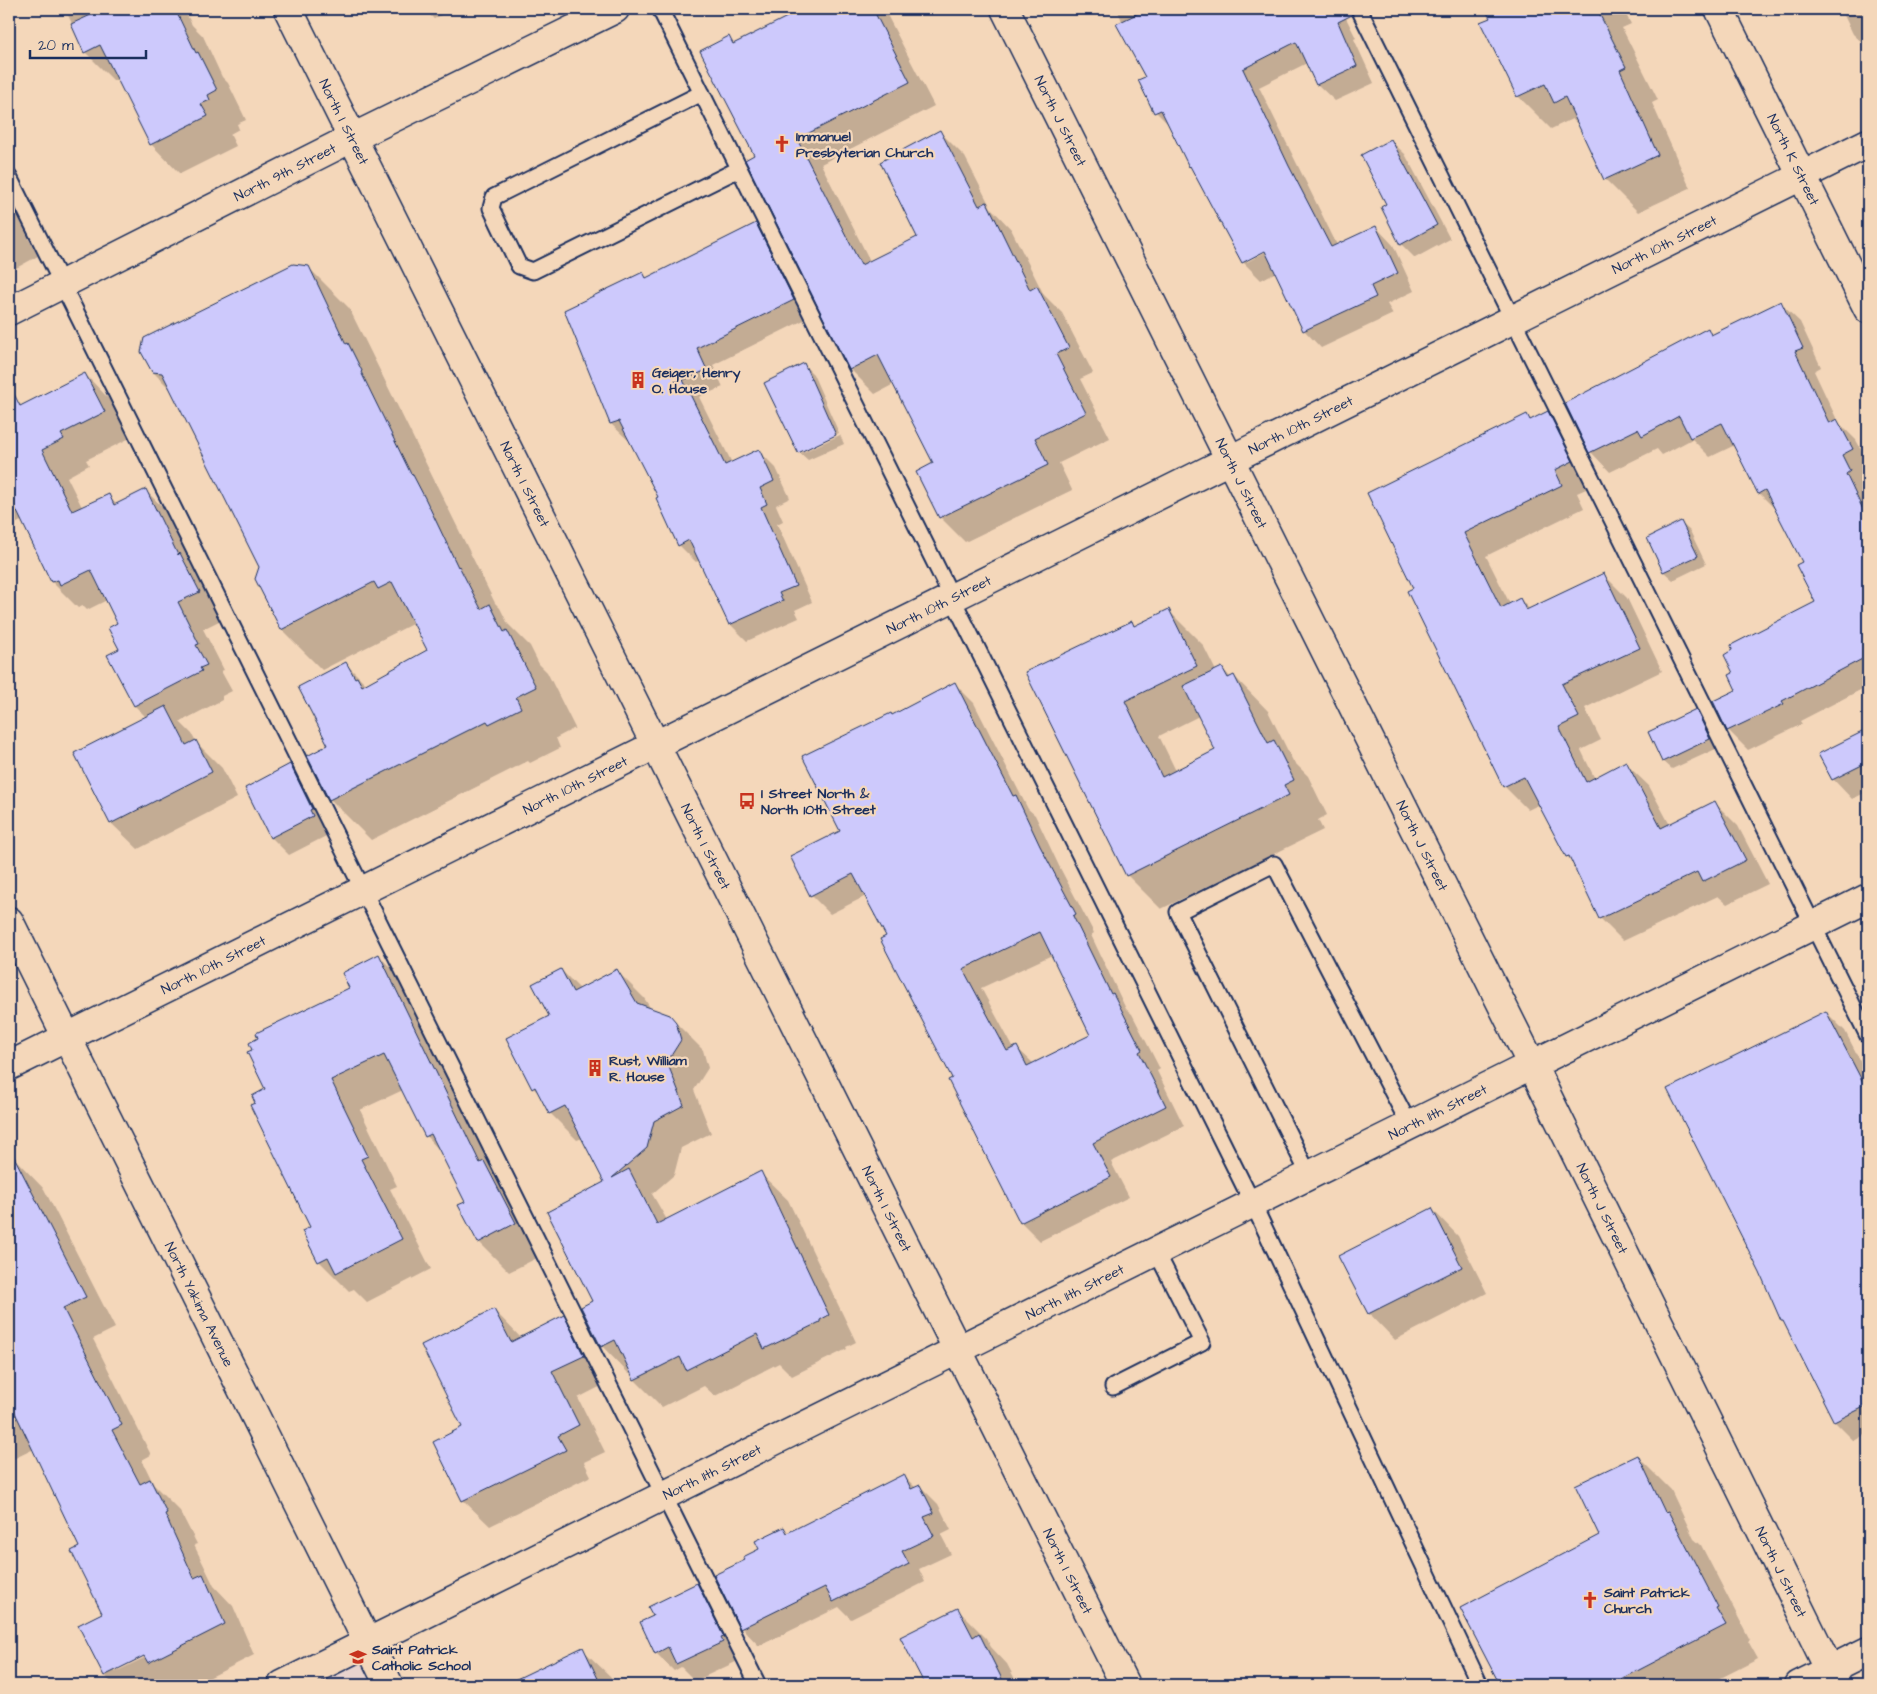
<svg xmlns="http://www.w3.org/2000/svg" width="1877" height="1694" font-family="'Architects Daughter',sans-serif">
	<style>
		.built { fill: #e8d3ce }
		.shadow { fill: #0003; fill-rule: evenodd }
		.building { fill: #cdc9fc; stroke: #1b2f5e; fill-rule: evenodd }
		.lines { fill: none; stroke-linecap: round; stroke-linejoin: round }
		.service-casing { stroke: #1b2f5e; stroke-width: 19 }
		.minor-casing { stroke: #1b2f5e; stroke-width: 31 }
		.secondary-casing { stroke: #1b2f5e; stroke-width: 31 }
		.service { stroke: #f4d7ba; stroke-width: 15 }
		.minor { stroke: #f4d7ba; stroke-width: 28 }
		.secondary { stroke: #f4d7ba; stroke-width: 28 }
		.labels { text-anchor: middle; stroke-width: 4.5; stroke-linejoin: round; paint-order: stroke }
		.street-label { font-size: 14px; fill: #1b2f5e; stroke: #f4d7ba }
		.poi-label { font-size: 14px; font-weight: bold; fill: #1b2f5e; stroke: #f4d7ba; text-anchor: start }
	</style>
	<rect width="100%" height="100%" fill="#f4d7ba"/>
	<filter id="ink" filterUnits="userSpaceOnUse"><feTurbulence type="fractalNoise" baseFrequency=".02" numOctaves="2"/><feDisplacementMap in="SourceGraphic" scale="10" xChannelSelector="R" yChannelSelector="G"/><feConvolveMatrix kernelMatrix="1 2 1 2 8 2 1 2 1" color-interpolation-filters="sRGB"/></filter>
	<g filter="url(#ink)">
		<!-- built -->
		<path class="built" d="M368,1643L389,1685H282Z"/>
		<!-- shadow -->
		<path class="shadow" d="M62,9H184L192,25L203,36L222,77L228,83L246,120L237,124L239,129L230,134L236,146L180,174L151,144L119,79L114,81L85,52L68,15Z
			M424,9H452L434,19Z
			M805,9H884L934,106L821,164L870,261L918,237L940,132L965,157L991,208L1011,229L1044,295L1062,313L1093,373L1080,379L1110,438L1059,463L1072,490L965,542L940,517L935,464L894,384L875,394L850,369L755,156L728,38L735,44Z
			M1117,9H1248L1255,24L1259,25L1292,9H1340L1342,10L1356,38L1354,39L1374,83L1335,101L1317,84L1307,63L1259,87L1337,245L1376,227L1393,245L1414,291L1387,304L1393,314L1321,348L1304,330L1276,272L1261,280L1243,262L1194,170L1190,166L1172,128L1156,112L1146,78ZM1270,247L1271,249L1247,262V259Z
			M1487,9H1623L1631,24L1622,28L1658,100L1652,103L1690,188L1638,212L1605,179L1581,127L1572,119L1551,129L1518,96Z
			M1841,9H1868V48L1853,34Z
			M1391,141L1405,154L1450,239L1415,258L1401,244L1388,205Z
			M9,194L31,237L28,238L38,256L9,272Z
			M755,224L772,241L810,317L713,365L723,387L699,397L732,463L759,451L776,468L790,498L776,505L783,521L777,524L812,602L795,610L799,618L747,641L730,624L700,560L696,562L679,545L659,497L630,440H628L611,424L565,310L643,274L648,279Z
			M308,267L349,308L495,603L500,608L508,624L530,646L539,664L547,672L575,728L556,738L560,748L530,763L528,761L371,840L330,799L329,746L345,663L367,685L428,651L414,623L322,670L282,630L260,567L171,390L153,372Z
			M1780,303L1800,322L1821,367L1814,371L1838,422L1856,440L1868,462V470L1860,475L1868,490V492L1864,494L1868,502V686L1800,721L1802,724L1748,750L1728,730L1738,690L1735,674L1734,651L1817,603L1804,563L1778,512L1759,493L1735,445L1710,457L1692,439L1662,455L1657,449L1610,472L1591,452L1707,329L1713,335Z
			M804,365L813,374L839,433L801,450V453L840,435L844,444L808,460L799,452Z
			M85,374L110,400L130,438L86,460L89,465L67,477L82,507L108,496L117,505L146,491L172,516L225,618L203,629L224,670L221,671L232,691L222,696V700L180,722L192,734L197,743L222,768L237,798L138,849L111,823L147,718L135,706L121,649L119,624L107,600L87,610L83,606L78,608L52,582L23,520L9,527V405L16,401L22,406Z
			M1548,413L1571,436L1595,485L1577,493L1584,508L1486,556L1510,604L1520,599L1530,610L1604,575L1627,598L1662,671L1585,708L1601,740L1581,750L1595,779L1625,763L1649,786L1670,825L1714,802L1738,826L1768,884L1727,904L1718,896L1623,941L1600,918L1573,862L1567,856L1540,804L1528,810L1504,786L1408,591L1414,588L1527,415L1532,421Z
			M1681,523L1690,531L1706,564L1673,580L1664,572L1649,539Z
			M1168,610L1203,645L1216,671L1222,668L1231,678L1234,676L1268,711L1293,761L1308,776L1327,815L1318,820L1323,830L1161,909L1127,875L1026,672L1131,623L1136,627ZM1199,716L1217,751L1176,771L1159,736Z
			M955,684L974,703L1028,809L1035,815L1059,866L1094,933L1091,935L1126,1009L1132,1014L1160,1069L1157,1071L1184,1126L1111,1162L1129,1197L1040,1241L1021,1222L888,937L866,896L830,914L811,895L841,832L892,716ZM1052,955L1091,1036L1034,1064L1017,1048L1014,1049L981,988Z
			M1695,711L1704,720L1718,748L1672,769L1663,761Z
			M1868,730V794L1867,792L1852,799L1833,779L1820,755Z
			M290,766L308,784L330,834L289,855L271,837Z
			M379,956L409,986L545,1254L509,1272L479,1242L460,1206L467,1202L441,1152L426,1136L403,1090L360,1110L397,1186L390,1189L431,1269L367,1302L354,1289L349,1291L319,1261L312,1227L257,1103Z
			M561,970L581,990L617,971L644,998L651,1009L669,1016L703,1050L708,1068L694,1090L711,1133L681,1148L674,1175L652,1194L667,1220L760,1173L788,1200L856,1342L846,1347L847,1349L792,1376L779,1363L715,1396L704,1386L662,1407L635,1380L631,1372L629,1374L602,1346L606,1182L583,1138L577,1140L550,1113L540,1094L533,1088Z
			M1826,1012L1845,1031L1868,1076V1438L1866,1434L1854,1441L1835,1422L1787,1325L1782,1321Z
			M14,1158L44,1189L115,1328L93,1339L151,1455L142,1460L154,1485L180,1511L197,1544L194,1545L214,1586L233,1606L254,1655L195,1685H114L105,1676L80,1626L104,1614L81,1547L34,1449L9,1461V1161ZM149,1652L150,1655L115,1672V1669Z
			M1432,1209L1458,1236L1487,1293L1395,1340L1369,1313Z
			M494,1310L521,1338L564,1317L590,1343L609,1382L578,1398L605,1452L584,1462L591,1476L490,1526L463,1500L464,1428Z
			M1638,1457L1671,1490L1694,1539L1701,1545L1750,1640L1748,1641L1758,1659L1707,1685H1501L1461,1609L1601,1536Z
			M904,1476L916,1488L920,1486L938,1504L951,1530L941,1535L951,1554L919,1569L925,1582L851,1619L839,1607L759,1646L742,1628L746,1561L784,1528L789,1533Z
			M697,1585L715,1603L740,1660L695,1681L681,1667L674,1671L656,1653L654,1616Z
			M958,1610L986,1638L991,1647L1007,1664L1018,1685H927L925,1683Z
			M582,1649L611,1677L615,1685H528L524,1677Z"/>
		<!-- building -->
		<path class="building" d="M104,9H175L196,53L198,52L217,90L208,95L210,100L201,104L208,116L150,145L100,45L84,53L71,24Z
			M803,9H873L910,82L797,139L861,265L917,237L880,162L940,130L979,206L987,202L1030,290L1037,286L1069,348L1056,354L1086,413L1035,438L1048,465L939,518L916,472L933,463L878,355L849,370L745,160L754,155L700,51L729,36L733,44Z
			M1147,9H1350L1352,15L1338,22L1357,66L1316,85L1296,42L1243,69L1289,166L1331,247L1376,226L1398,273L1371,286L1376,297L1303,331L1265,251L1242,263L1190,166L1189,167L1161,110L1154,113L1138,80L1145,77L1116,24Z
			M1485,9H1597L1626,67L1620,70L1658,155L1604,180L1565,97L1554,103L1545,84L1517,97L1480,22L1490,18Z
			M1391,139L1437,225L1400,245L1381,207L1386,204L1361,155Z
			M756,223L794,300L697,348L707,370L683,380L725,465L759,449L774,481L760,488L767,504L761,507L796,586L779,593L783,601L729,625L689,540L678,546L656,498L658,497L619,421L610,424L564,310L643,272L646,278Z
			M293,264L309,266L346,344L348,343L362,371L361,372L411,474L412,473L426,500L458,567L459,566L481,609L490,604L504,632L507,630L536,687L516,697L521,708L489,724L487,721L329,800L307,756L328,745L298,687L346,662L355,678L357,677L362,686L427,650L392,582L378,589L374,582L281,630L255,579L259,567L162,373L152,372L141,352L144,338Z
			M1781,301L1803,348L1795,351L1829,423L1837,419L1853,449L1842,455L1850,471L1846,474L1868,520V656L1782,701L1784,704L1727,731L1713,701L1736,690L1729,675L1733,673L1724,655L1732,650L1731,645L1815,602L1796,565L1802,562L1765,490L1758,494L1722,423L1690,438L1679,416L1642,436L1638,429L1589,453L1565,403L1708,328L1711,335Z
			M804,363L836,435L798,453L764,383Z
			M85,373L105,412L61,434L64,439L42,450L72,511L109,494L114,505L146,489L178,555L180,553L200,592L178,602L199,644L196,645L207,665L200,668L202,671L134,706L107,655L119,649L108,628L117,623L91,570L60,585L58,580L51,582L9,495V384L20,406Z
			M1548,411L1573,461L1555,470L1562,485L1464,533L1501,608L1520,598L1526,610L1604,573L1640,648L1562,684L1579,717L1559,727L1586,782L1626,761L1661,828L1715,801L1746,860L1702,882L1697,872L1599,919L1569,856L1566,857L1524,777L1503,787L1407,591L1413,588L1367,493L1527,414L1530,420Z
			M1681,521L1698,556L1663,572L1647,538Z
			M1169,609L1197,666L1125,701L1162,777L1215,750L1183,686L1222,667L1228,678L1234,675L1268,743L1274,740L1294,780L1284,785L1289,795L1126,876L1025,672L1132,621L1134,626Z
			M955,682L1013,796L1016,795L1040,846L1076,914L1073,916L1111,994L1113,993L1142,1050L1139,1052L1166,1106L1093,1143L1111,1177L1020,1223L948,1080L952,1078L880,939L886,936L853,874L810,896L790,856L840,831L802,756L891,713L892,715ZM1040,932L1090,1035L1027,1066L1017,1046L1007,1051L963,969Z
			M166,706L186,745L196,740L212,772L110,824L74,753Z
			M1696,709L1710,739L1662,762L1648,732Z
			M1868,729V762L1832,780L1818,754Z
			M290,764L312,809L310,810L313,816L270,838L245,788Z
			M379,954L480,1163L484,1161L516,1223L478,1243L458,1205L465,1202L431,1134L425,1137L384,1055L331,1080L368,1156L361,1159L402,1239L336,1273L328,1257L318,1262L302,1231L310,1227L250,1105L255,1103L252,1096L265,1089L247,1052L252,1050L249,1043L258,1038L256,1033L349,988L342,973Z
			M561,969L573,992L617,969L637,1003L670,1015L676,1022L681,1040L667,1062L684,1105L654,1121L647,1148L612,1178L629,1169L657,1224L761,1171L829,1315L820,1320V1322L764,1349L757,1334L686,1370L680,1357L634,1380L615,1340L601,1347L581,1307L592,1301L547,1212L604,1182L565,1106L549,1114L535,1087L532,1089L506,1038L549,1016L532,984Z
			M1826,1011L1868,1092V1405L1834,1422L1783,1321H1781L1760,1273L1667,1089Z
			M9,1147L86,1297L63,1308L122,1425L112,1430L140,1484L150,1479L167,1513L165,1514L194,1578L203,1574L225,1624L148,1663L144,1656L104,1676L78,1625L102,1613L71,1551L79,1547L9,1400Z
			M1432,1208L1462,1267L1368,1314L1338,1256Z
			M494,1309L511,1342L564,1315L584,1356L552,1371L579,1425L558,1436L566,1450L462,1501L433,1442L462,1427L421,1345Z
			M1638,1455L1665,1512L1668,1511L1718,1607L1716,1608L1726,1625L1610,1685H1500L1460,1608L1599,1535L1575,1485Z
			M904,1474L911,1489L920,1485L934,1513L924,1517L934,1536L902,1551L909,1564L833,1602L825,1587L740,1629L714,1575L745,1560L743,1557L759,1549L755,1541L784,1527L787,1533Z
			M697,1583L724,1637L721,1638L723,1642L676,1664L668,1647L655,1654L640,1622L653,1616L648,1607Z
			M958,1608L973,1637L979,1633L1005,1685H925L900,1637Z
			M583,1647L601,1685H504Z"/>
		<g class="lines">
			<!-- service casing -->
			<g class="service-casing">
				<path id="service" d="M660,9L1253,1204L1480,1685
					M1359,9L1868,1036
					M702,93L494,197L491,208L519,266L533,271L739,169
					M9,177L758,1685
					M1309,1175L1178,912L1274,864L1410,1126
					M1113,1387L1202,1342L1156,1251"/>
			</g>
			<!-- minor casing -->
			<g class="minor-casing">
				<g id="minor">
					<path id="s1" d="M1005,9L1532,1065L1837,1685"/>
					<path id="s2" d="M1719,9L1868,309"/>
					<path id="s3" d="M9,311L352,138L615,9"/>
					<path id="s4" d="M9,921L389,1685"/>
					<path id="s5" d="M9,1066L1868,143"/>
					<path id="s6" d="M282,1685L1868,898"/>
					<path d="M1799,1685L1868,1651"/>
				</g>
			</g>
			<!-- secondary casing -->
			<g class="secondary-casing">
				<g id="secondary">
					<path id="s7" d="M288,9L1125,1685"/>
				</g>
			</g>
			<!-- service -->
			<use href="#service" class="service"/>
			<!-- minor -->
			<use href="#minor" class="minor"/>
			<!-- secondary -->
			<use href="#secondary" class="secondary"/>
		</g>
	</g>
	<!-- icons -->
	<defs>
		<g id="church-bare" transform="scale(1.35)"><path d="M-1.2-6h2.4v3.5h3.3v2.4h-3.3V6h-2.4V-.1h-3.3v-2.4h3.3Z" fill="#c8321e" stroke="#f4d7ba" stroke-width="2.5" paint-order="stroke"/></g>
		<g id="building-bare" transform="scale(1.35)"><path d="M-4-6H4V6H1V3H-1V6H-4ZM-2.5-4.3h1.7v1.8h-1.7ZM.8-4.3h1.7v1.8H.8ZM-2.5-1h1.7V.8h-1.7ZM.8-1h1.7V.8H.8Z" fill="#c8321e" stroke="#f4d7ba" stroke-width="2.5" paint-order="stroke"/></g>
		<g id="bus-bare" transform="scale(1.35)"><path d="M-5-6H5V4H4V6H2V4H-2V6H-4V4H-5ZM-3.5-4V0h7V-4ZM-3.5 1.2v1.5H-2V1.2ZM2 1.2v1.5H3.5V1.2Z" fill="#c8321e" stroke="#f4d7ba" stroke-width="2.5" paint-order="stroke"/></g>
		<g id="school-bare" transform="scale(1.35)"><path d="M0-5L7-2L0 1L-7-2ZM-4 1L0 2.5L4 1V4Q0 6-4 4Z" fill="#c8321e" stroke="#f4d7ba" stroke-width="2.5" paint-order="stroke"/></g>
	</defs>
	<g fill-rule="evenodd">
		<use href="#church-bare" x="782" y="144"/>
		<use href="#building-bare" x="638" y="380"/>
		<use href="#bus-bare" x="747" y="801"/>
		<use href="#building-bare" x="595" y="1068"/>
		<use href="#church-bare" x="1590" y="1600"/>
		<use href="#school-bare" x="358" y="1657"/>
	</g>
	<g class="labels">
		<!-- street labels -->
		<g class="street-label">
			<text dy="5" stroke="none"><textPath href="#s1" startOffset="125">North J Street</textPath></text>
			<text dy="5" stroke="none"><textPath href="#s7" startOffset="126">North I Street</textPath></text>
			<text dy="5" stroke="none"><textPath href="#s2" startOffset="168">North K Street</textPath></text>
			<text dy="5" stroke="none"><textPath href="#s3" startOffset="309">North 9th Street</textPath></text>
			<text dy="5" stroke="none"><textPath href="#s5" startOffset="1848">North 10th Street</textPath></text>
			<text dy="5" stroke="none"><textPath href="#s5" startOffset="1442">North 10th Street</textPath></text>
			<text dy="5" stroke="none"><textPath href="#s1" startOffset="530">North J Street</textPath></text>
			<text dy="5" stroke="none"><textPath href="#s7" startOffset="531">North I Street</textPath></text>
			<text dy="5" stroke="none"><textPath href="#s5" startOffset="1038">North 10th Street</textPath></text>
			<text dy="5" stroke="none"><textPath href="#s5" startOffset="632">North 10th Street</textPath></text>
			<text dy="5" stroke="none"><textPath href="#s1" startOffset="935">North J Street</textPath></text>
			<text dy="5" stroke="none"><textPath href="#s7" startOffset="936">North I Street</textPath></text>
			<text dy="5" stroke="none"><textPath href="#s5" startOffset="228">North 10th Street</textPath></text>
			<text dy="5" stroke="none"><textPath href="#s6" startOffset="1290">North 11th Street</textPath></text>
			<text dy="5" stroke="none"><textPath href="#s7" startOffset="1341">North I Street</textPath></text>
			<text dy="5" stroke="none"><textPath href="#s1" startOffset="1340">North J Street</textPath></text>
			<text dy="5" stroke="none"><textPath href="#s6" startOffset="885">North 11th Street</textPath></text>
			<text dy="5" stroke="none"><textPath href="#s4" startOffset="428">North Yakima Avenue</textPath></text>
			<text dy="5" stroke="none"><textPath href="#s6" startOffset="480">North 11th Street</textPath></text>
			<text dy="5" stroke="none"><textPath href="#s7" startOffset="1746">North I Street</textPath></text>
			<text dy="5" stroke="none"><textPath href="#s1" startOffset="1745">North J Street</textPath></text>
		</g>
		<!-- poi labels -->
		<g class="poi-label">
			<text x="796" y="141">Immanuel<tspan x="796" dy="16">Presbyterian Church</tspan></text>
			<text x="652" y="377">Geiger, Henry<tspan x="652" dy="16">O. House</tspan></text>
			<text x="761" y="798">I Street North &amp;<tspan x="761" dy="16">North 10th Street</tspan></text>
			<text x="609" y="1065">Rust, William<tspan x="609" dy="16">R. House</tspan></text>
			<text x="1604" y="1597">Saint Patrick<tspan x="1604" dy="16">Church</tspan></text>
			<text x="372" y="1654">Saint Patrick<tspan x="372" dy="16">Catholic School</tspan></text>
		</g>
	</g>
	<!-- margin -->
	<rect width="1877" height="1694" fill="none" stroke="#f4d7ba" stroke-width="30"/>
	<rect x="15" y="15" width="1847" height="1664" fill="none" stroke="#1b2f5e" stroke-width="2" filter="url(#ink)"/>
	<!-- scale -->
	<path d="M30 50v8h116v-8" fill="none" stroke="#1b2f5e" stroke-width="2.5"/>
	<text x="38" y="50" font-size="15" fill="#1b2f5e" stroke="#f4d7ba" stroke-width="4" paint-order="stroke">20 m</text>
</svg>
